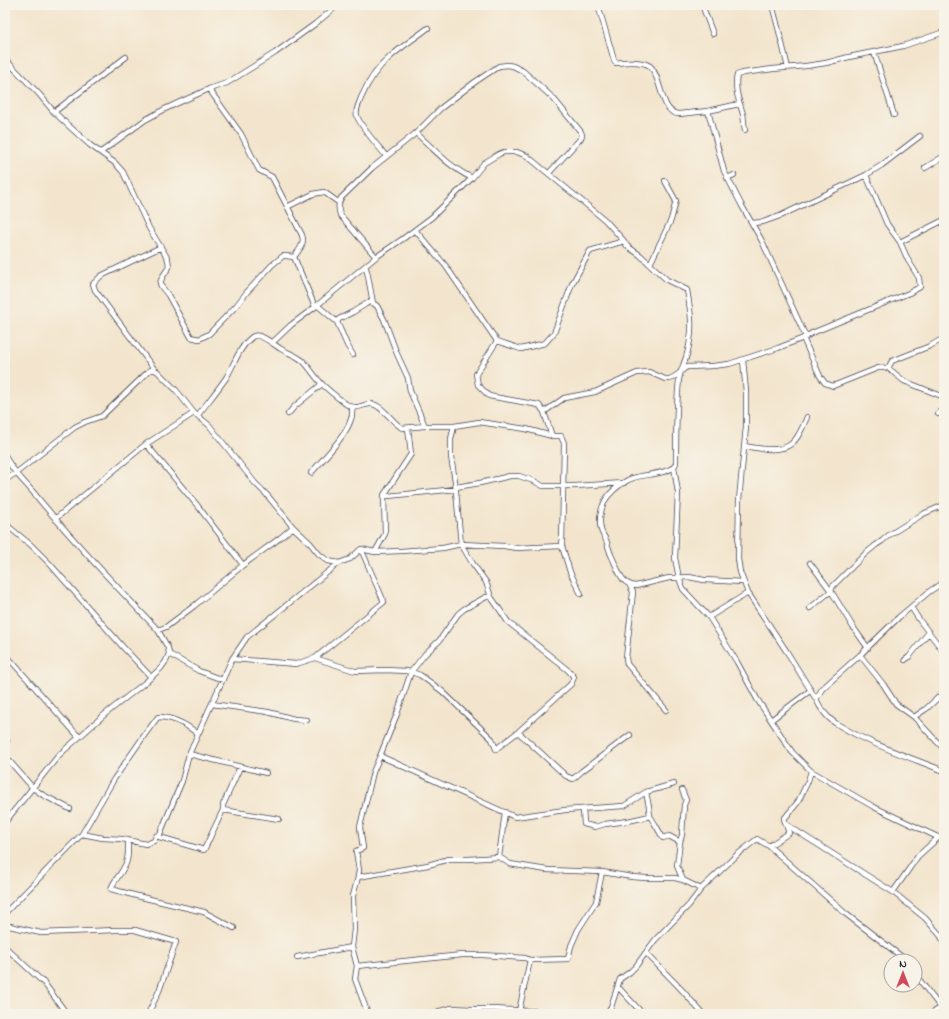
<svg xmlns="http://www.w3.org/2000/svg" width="949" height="1019" font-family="'Indie Flower',sans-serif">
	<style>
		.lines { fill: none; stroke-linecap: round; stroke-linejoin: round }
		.street-casing { stroke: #413f51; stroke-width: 6 }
		.street { stroke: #fff; stroke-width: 4.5 }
	</style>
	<rect width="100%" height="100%" fill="#f7f3e8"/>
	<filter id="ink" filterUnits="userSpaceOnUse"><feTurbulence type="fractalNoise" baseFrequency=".025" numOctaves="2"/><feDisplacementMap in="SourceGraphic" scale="8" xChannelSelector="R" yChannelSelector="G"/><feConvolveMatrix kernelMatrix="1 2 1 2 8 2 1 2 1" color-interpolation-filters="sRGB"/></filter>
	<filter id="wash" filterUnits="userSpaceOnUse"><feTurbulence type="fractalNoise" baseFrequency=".012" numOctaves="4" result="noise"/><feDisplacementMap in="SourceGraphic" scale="16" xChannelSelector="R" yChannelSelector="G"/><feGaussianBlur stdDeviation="0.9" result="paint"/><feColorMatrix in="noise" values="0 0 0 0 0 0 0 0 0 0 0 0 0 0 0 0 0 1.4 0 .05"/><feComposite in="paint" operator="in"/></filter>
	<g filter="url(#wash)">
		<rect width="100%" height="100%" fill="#f3e5cd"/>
	</g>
	<g filter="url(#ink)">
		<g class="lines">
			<!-- street casing -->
			<g class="street-casing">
				<path id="street" d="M598,5L614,60L616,63C625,62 642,60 650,66C662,77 660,114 679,114L708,111L739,104
					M702,5L713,34
					M772,5C778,26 783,47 788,68
					M874,52L894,115
					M5,59L39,94L54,112L70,127L90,145L115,163L123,172L149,228L168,259L169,267L163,276L160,283L161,286L168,295L191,337L199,339L209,334L236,306L247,292L272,265L283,256H286L294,257L315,307
					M209,89L241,134L259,170L272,177L302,235C305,244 299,250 294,257
					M708,111L724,171L742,206L762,241L806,337
					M54,112L126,57
					M745,130C744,125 744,119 743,114C739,101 734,89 737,75L743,73L773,69L806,66L826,63L849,57L903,46L944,32
					M416,133C435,150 449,167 472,178L484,163L499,154L504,152H517L527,156L605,220L624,241L627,246L640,255L667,280L687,290C691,313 694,330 687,354C685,363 680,370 679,380C676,407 676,436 676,463L674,467C663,475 645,474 633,478C626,480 615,488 610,494C602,502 598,518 601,529C601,532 604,536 606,540C608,545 609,551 612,557C618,569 621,585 636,586L669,578L689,577L704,580L743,582
					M101,152L145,120L165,109L180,102L209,89L227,83L275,53L315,24L332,10L336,5
					M386,156C379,147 360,126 357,116C355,110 359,104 361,98C367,84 377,68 389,58C401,47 415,38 428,28
					M925,168L944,156
					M727,178L734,175
					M287,207L313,194L324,192L338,202
					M752,223L763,222L780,216L866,175L882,165L920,136
					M415,230L445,265L497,341L521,349L545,343L554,333L572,284L590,251L624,241
					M900,242L944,220
					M376,257L340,215C338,208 338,204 341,198L372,168L416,133L441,108L475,82L499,66L508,65L513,66L523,71L553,98L581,132L582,135L581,138L549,173
					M650,264L671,220L676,201L665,181
					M365,266L367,271L373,303L377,306L384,319L397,354L408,378L410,391L425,426
					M317,305L337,322
					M803,338L820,376L825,383L833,386L878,368H888L892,361L930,346L944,338
					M497,341L476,374L478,385L489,396L539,405L544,412
					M272,343L291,325L315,307L376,257L404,238L432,217L472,178
					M353,355L347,345L337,322L339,319L353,312L366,304L369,302L373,303
					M743,360L746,392V427L739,500L738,559L740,572L748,593L787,652L816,699C820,708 828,719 837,724C869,744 909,757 944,771
					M888,368L904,381L944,397
					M155,370L95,290L93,284L101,276L161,247
					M288,414L295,406L322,384
					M938,414L944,408
					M198,415C207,403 217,391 226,378C234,365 239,347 252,337C259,331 274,345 281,349C288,353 296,355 303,361C310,368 315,377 322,384C329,391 338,398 346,404C359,412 361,403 372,404C382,405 393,423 402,428L425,426H454
					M552,436H561L564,443L562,546L570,572L581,594
					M146,444L197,505L243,565
					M744,446C757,448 780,453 791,444C799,438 803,426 807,417
					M5,455C11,470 23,480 33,492C72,540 115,585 158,630L166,627L194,606L243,565L280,538L293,527
					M674,467L678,493L675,558L679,578L683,589L709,617L737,662L757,699L792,752L811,771L874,807L944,840
					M311,473C322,460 347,435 351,419C353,415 352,411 352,407
					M5,480L16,473L66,434L75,427L85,422L102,416L150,370H155L157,371L176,390L194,413
					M384,495L388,496L456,489V487L480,483L510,476H519L534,481L543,486H575L624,483
					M55,519L146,444L194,413L209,425L255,483L267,495L293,527L310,543L319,554L328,561L339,563L350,559L361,549L375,552L401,551L443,548L461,544L504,546L516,548L562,546
					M5,521L9,527L31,545L50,564L122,646L151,677
					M375,552L385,534L384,495L411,454L408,428
					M810,563L831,591L810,608
					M630,586L633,592L626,658L627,664L666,710
					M491,597L500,610L508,622L569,671L574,677L571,684L518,732L496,749L492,739L442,691L420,675L411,672L425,654L439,641L458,614L464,609L486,597H491L486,582L473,564L461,544L455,481L451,457V439L454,426L479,422L526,429L552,436L544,412L564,398L595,392L637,373L649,372L665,379H670L677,375L684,369L687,367L713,366L729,364L778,348L806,337L812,333L909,293L920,287L919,278L908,260L900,242L887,224L866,175
					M911,607L920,621L944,652
					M709,617L748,593
					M868,648L853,627L831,591L833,586L865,554L876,545L882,541L889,535L923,514L944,505
					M5,654L79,737
					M169,654L199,671L223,680
					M860,655L883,684L896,704L914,717L941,746
					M315,658L355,671L385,670L406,671L411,672L397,714L380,756
					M232,659L296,664L315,658L384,602L361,549
					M905,660L909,657L929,632
					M816,699L822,689L860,655L899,617L930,591L944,582
					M212,704L268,712L294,719L307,720
					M914,717L926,709L944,692
					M771,720L811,690
					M518,732L566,776L573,779L582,771L630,735
					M5,738L7,741L5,743
					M189,754L266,773
					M5,756L33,788L43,795L70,809
					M646,792L649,807L650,816L655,824L663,838L669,836L680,842L677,866L683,880
					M583,809L584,824L595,827L605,824L628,821L650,816
					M223,810L279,819
					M5,822L59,755L104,715L147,681L161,668L166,661L169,654L168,648L158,630
					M787,825L893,892L925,918L940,935L944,942
					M82,834L103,838L122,839L146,844L154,841L156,836L160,834L182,781L189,754L232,659L247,637L339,563
					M156,836L204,850L223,810V805L240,767
					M128,840C128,850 129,861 123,869C119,877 114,880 111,889L137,896L204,912L234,928
					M680,842L682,835L684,805L686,800L682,790
					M769,846L846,914L902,957L905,961
					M499,857L505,812
					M358,877L359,870L356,851L363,848L360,827L373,772L380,756L515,817L565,810L624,806L646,792L674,784
					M893,892L918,856L939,837
					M5,913L82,834L114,779L146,733L158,717C173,717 187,725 198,734
					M5,925L41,933L116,930H135L176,942L159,991L148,1014
					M5,947L44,983L67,1014
					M352,947L354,929L353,896L358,877L428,865L449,859H469L499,857L510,864L547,870L602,872L632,877L646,878H675L683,880L701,889
					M646,953L681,989L703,1014
					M297,957L352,947L357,966L355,979L368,1014
					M357,966L462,955H483L525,958L530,960L568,959L571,946L578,930L596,902L602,872
					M915,974L944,1012
					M618,987L643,1014
					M519,1011L530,960
					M428,1014L452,1008L471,1009H493L582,1014
					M607,1014L608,1013L611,1007L620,979L630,972L636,966L655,940L689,905L701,889L738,854L757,839L769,846L789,833L784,819L798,802L808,781L811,771
					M931,1014L940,1008"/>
			</g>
			<!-- street -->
			<use href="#street" class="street"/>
		</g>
	</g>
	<!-- margin -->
	<rect width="949" height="1019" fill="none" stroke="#f7f3e8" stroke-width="20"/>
	<!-- north arrow -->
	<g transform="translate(903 973)"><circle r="19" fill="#f7f3e8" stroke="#a29fa3"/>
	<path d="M0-3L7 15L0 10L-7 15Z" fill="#d1495b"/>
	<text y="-6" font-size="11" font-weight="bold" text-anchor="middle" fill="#22223b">N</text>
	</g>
</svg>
